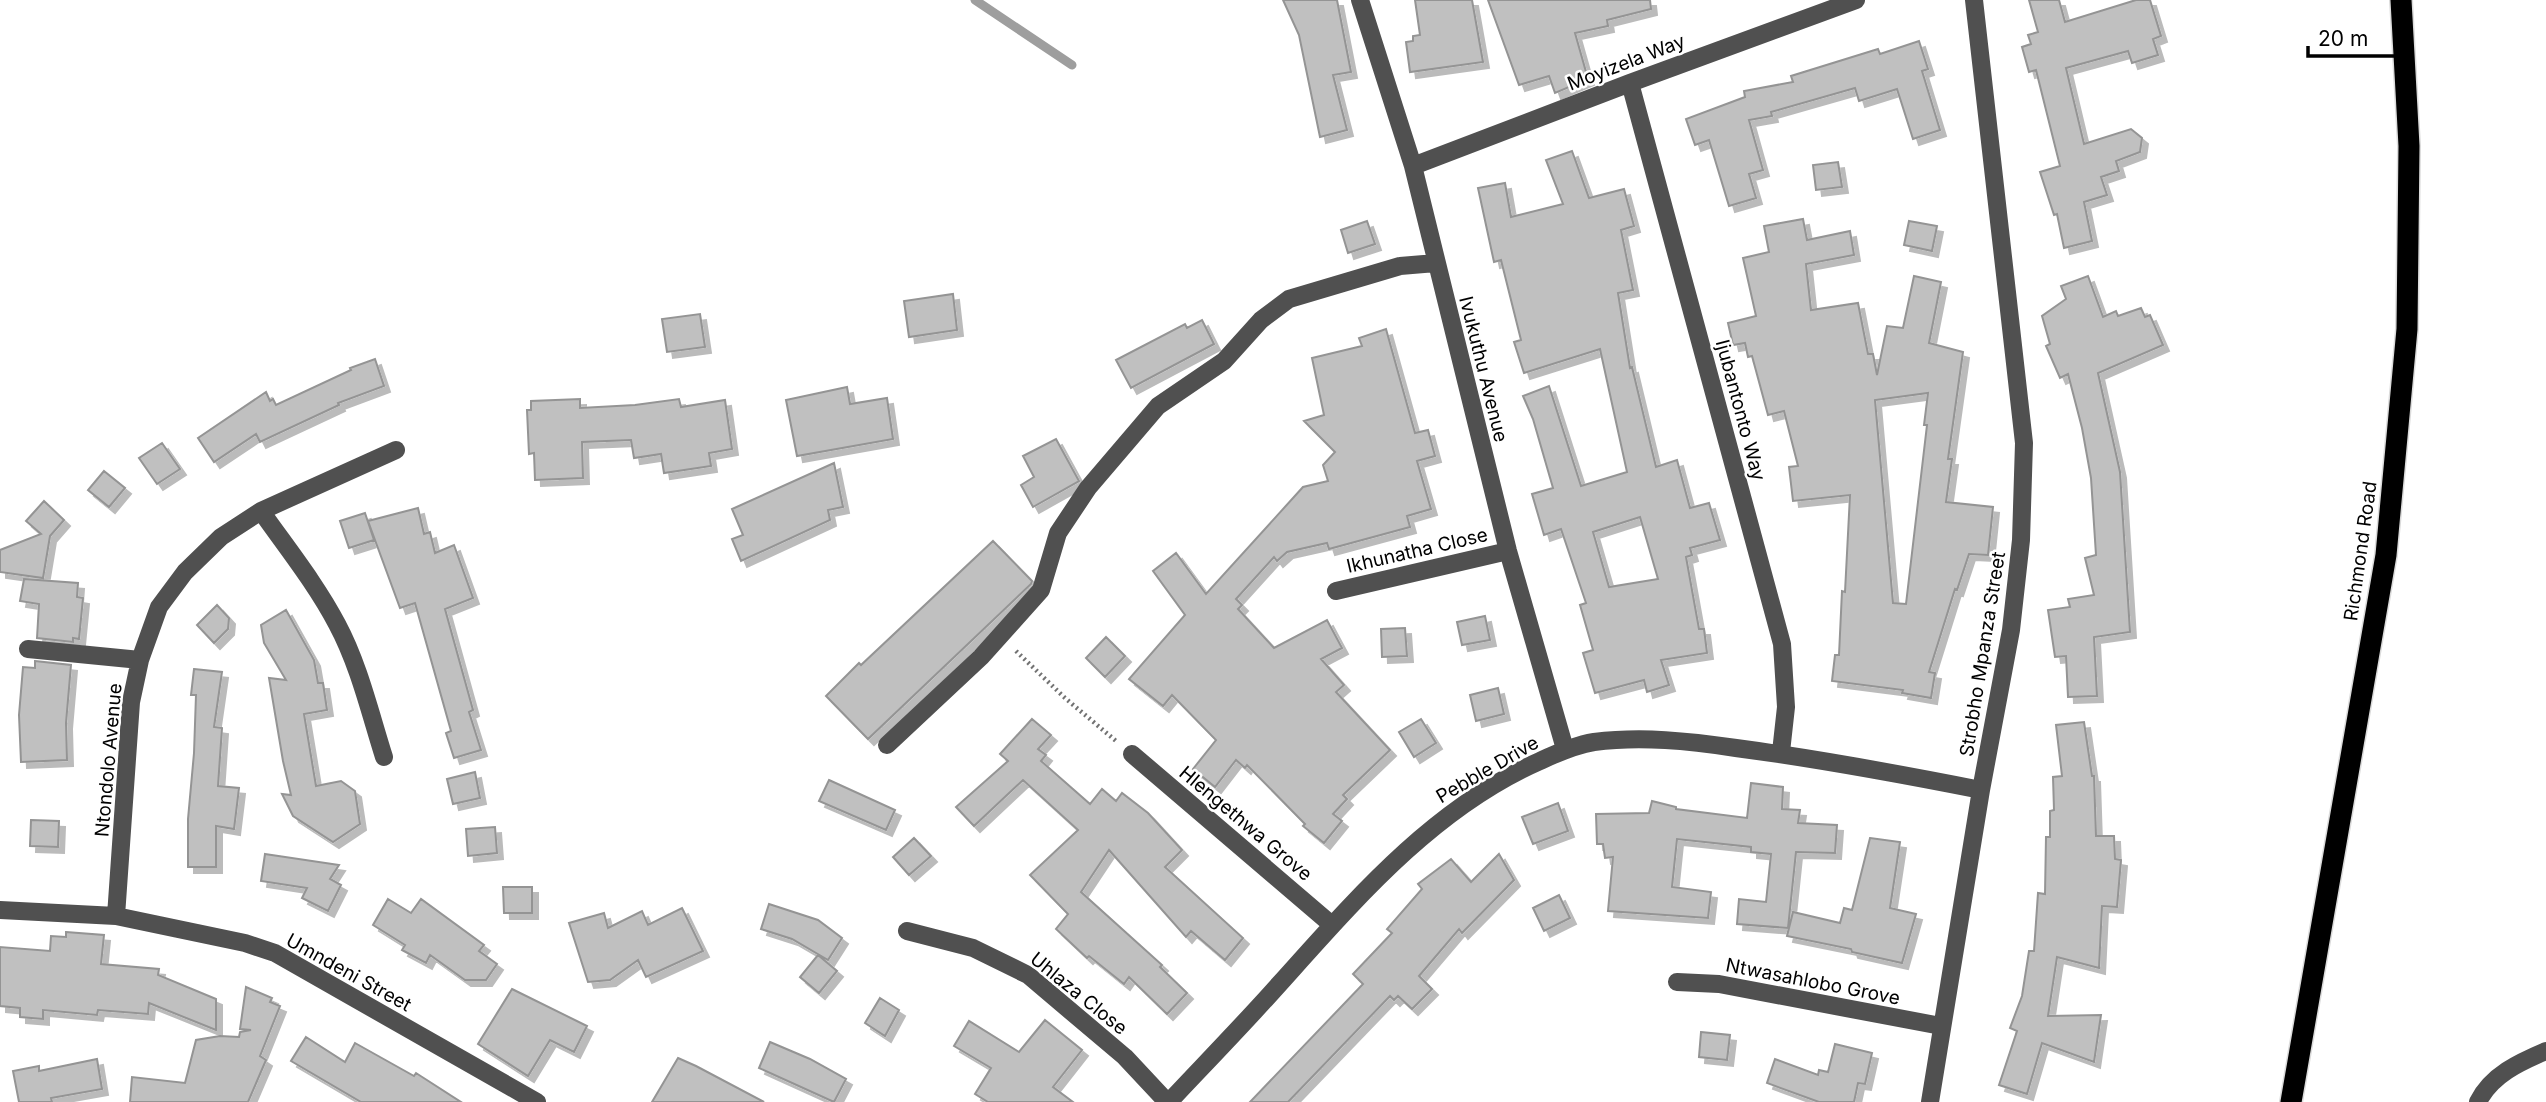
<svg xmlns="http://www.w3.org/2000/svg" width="2546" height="1102" font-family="Inter,sans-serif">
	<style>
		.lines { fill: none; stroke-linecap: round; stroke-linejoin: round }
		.stream { stroke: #9e9e9e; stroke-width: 9 }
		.building { fill: #c0c0c0; stroke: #949494; stroke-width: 2; fill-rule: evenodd; filter: url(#shadow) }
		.highway-casing { stroke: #dbdbdb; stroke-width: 24 }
		.path { stroke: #727272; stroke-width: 4.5; stroke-dasharray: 2 3.5; stroke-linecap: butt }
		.minor { stroke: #505050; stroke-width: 18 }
		.highway { stroke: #000; stroke-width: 21 }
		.labels { text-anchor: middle; stroke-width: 5; stroke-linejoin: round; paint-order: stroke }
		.street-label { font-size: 19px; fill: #000; stroke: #fff }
	</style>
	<defs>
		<filter id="shadow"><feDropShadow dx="6" dy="6" stdDeviation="0" flood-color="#0004"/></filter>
	</defs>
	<rect width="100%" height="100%" fill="#fff"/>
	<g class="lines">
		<!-- stream -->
		<path class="stream" d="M975,0L1072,65"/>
	</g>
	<!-- building -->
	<path class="building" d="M1283,0H1337L1351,72L1333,75L1347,130L1320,137L1299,35Z
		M1415,0H1472L1483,62L1410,72L1406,42L1413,41V36L1420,35Z
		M1488,0H1650L1651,9L1607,20L1608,26L1575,33L1588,79L1555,93L1549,76L1519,85Z
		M2029,0H2059L2065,22L2136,0H2150L2161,36L2153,39L2158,55L2132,63L2128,51L2066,68L2084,144L2131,129L2142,138L2140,152L2116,161L2119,171L2101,177L2107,195L2084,202L2092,241L2064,248L2057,214L2054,215L2040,172L2060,166L2036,70L2029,72L2022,47L2031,44L2028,35L2038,32Z
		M1919,41L1928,69L1922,71L1940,130L1913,139L1897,89L1859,101L1855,88L1771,112L1772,116L1749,120L1763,170L1749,174L1756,198L1729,206L1709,140L1695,145L1686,119L1745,97L1744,91L1793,82L1791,76L1878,49L1880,54Z
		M1572,151L1589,198L1624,189L1634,226L1621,230L1633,290L1618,293L1630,368L1632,367L1656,467L1677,460L1690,508L1709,503L1720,540L1690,548L1692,555L1686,557L1699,629H1704L1707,653L1661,660L1669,685L1647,692L1644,680L1595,693L1583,653L1593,650L1580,605L1586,603L1561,529L1544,535L1532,494L1553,488L1533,419L1523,396L1549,386L1581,486L1627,472L1600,349L1524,373L1514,342L1521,340L1501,260L1494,262L1478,188L1505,183L1511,217L1563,204L1546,160ZM1640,517L1658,579L1609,587L1593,532Z
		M1838,162L1842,187L1816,190L1813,165Z
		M1803,219L1807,240L1850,231L1854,255L1806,264L1811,310L1858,303L1868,354H1873L1877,375L1887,326L1903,328L1914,276L1941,282L1929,343L1963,352L1948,459H1952L1946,502L1993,507L1988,555L1969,554L1957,590L1955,589L1929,672L1935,673L1931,698L1902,693L1903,690L1832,681L1835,655H1839L1842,591L1845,592L1850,495L1793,501L1789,467L1798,466L1784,411L1768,415L1752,356L1748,357L1745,343L1733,345L1728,323L1756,316L1743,258L1769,252L1764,226ZM1928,393L1924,425H1927L1906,604L1893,603L1875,400Z
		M1367,221L1375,244L1348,253L1341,230Z
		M1909,221L1937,226L1932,251L1904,245Z
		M2088,276L2103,317L2116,311L2118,316L2141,308L2145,317L2150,315L2163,345L2098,373L2120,472L2130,632L2094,637L2097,696L2068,697L2066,656L2055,657L2048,610L2070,607L2068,599L2094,595L2085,558L2096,555L2091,478L2082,428L2068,374L2060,378L2046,346L2050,344L2042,316L2066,299L2061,286Z
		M953,294L957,330L909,337L904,301Z
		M700,314L705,347L667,352L662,319Z
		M1202,320L1214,344L1131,388L1116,360L1185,324L1187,328Z
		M1386,329L1415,433L1428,430L1435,456L1417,461L1431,509L1407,516L1410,527L1329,549L1327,543L1287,552L1277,561L1274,557L1236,599L1242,605L1238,609L1274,648L1327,620L1342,648L1321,659L1344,685L1336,692L1390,750L1343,795L1347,799L1333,814L1342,821L1324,843L1303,826L1305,824L1247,765L1245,768L1236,760L1215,787L1193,769L1216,740L1172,695L1163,706L1129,679L1185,615L1153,571L1176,553L1206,594L1303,487L1328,481L1323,465L1335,452L1304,421L1324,415L1312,358L1362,346L1359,338Z
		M375,359L384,386L338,403L339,405L260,442L256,434L214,462L198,438L266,392L270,401L273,399L276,405L351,370L350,368Z
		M847,387L850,404L887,398L893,439L797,456L786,400Z
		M580,399V408L635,405L679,399L681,407L725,400L732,449L709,453L711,466L664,473L661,454L634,458L631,440L582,442L583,478L535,480L534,453L529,454L527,410H531V401Z
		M1056,439L1079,481L1033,507L1021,485L1034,477L1023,456Z
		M162,443L180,469L157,484L139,458Z
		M834,463L843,507L828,510L830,520L741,561L732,539L743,535L732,509Z
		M104,471L125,488L109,507L88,490Z
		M44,501L64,520L50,536L43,578L0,572V550L41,534L26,521Z
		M418,508L424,534L430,532L435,553L454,545L473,598L445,609L473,710L469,712L481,750L454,758L446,733L451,731L415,603L400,608L368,521Z
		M365,513L374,540L349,548L340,521Z
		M993,541L1032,581L1031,584L868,739L826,696L859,663L861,665Z
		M24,579L78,583L77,597L83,598L79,639L73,638V642L37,638L39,604L20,601Z
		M217,605L229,618L228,629L214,643L197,625Z
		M286,610L314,660L318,683H323L327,710L304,714L316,786L341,781L355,791L360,824L333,842L293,816L282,794L291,795L283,761L269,678L286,680L264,643L261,625Z
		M1485,616L1490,640L1462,645L1457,622Z
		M1405,628L1407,656L1382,657L1381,629Z
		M1106,637L1125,656L1105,677L1086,658Z
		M35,661L71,665L66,723L67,760L21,762L19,715L23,667L35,668Z
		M194,669L222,672L214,727L222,728L218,786L239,788L234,829L216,826V867H188V819L194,753L196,695H191Z
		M1498,688L1504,714L1476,721L1470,695Z
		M1032,719L1051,735L1038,749L1046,755L1041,761L1090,804L1102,789L1116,801L1122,793L1148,813L1182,850L1165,867L1243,938L1225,960L1191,931L1186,937L1109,850L1081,892L1162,965L1160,967L1187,993L1167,1014L1129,977L1124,984L1089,956L1087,958L1056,929L1068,914L1030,875L1078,830L1023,780L974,826L956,807L1008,761L1000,754Z
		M1421,719L1436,743L1414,757L1399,732Z
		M2084,722L2092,776H2094L2096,836H2114L2115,859L2121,860L2117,907L2102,906L2099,968L2057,957L2048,1016L2101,1015L2094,1062L2042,1043L2027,1094L1999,1085L2017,1031L2010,1028L2022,996L2029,951H2034L2038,893L2045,894L2046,837H2050V811L2054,810L2053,777L2062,776L2056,725Z
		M475,772L480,798L453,804L447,779Z
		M829,780L895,810L886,830L819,801Z
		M1751,783L1783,787L1782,809L1800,810L1798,823L1837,825L1835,853L1796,852L1788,928L1737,924L1739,899L1766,902L1771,854L1751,852V847L1677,839L1672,887L1711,892L1708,918L1608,911L1613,857L1605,858L1603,844H1597L1596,814L1649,813L1652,801L1676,807V809L1747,818Z
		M1558,803L1568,831L1533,844L1522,817Z
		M31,820L59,821L58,847L30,846Z
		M495,827L497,853L468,856L466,829Z
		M914,838L931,856L909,875L893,857Z
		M1870,838L1900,842L1890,908L1916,914L1902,963L1852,952L1851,949L1787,936L1793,912L1840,923L1844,908L1852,910Z
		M265,854L339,865L330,879L341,885L328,911L302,898L307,888L261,881Z
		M1499,854L1514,880L1462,933L1459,929L1419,976L1432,989L1412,1009L1398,996L1394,1000L1390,996L1288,1102H1250L1363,984L1353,974L1392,933L1387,929L1422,889L1418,884L1451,859L1471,882Z
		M503,887H532V913H504Z
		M1559,895L1570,918L1544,931L1533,908Z
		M388,899L411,913L421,899L484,945L479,951L497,964L486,980H465L430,955L426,963L402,950L405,945L373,925Z
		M769,904L818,920L842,938L828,960L792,939L761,929Z
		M682,908L703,951L646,977L638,960L610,980L588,982L569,923L604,913L608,928L642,911L648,925Z
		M66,932L104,935L101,964L159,969L158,975L216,999V1030L149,1003L148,1014L98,1010L97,1015L43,1010V1019L20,1017V1008L0,1006V947L50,951L51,936L66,937Z
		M818,955L837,971L819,993L800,977Z
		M246,987L272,998L270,1002L280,1006L260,1056L266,1060L248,1102H130L132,1077L185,1083L196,1040L220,1036L239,1037L240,1032L251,1030L240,1029Z
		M512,989L587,1026L574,1052L550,1040L528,1076L478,1044Z
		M880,998L899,1010L885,1036L865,1023Z
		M1045,1020L1082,1050L1053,1087L1073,1102H988L975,1094L991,1068L954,1046L969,1021L1019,1052Z
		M1701,1032L1730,1035L1727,1060L1699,1057Z
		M306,1037L345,1062L355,1043L414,1076L416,1073L461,1102H361L291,1061Z
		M770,1042L810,1059L846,1079L834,1102L759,1068Z
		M1835,1044L1872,1053L1865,1084L1858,1083L1854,1102H1819L1767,1083L1775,1059L1818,1075L1819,1070L1828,1072Z
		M678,1058L696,1066L764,1102H652Z
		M97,1059L102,1089L51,1098L52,1102H19L13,1071L39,1066V1071Z"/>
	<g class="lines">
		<!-- highway casing -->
		<g class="highway-casing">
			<path id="highway" d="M2291,1102L2386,555L2407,329L2409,146L2401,0"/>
		</g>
		<!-- path -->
		<path class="path" d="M1016,651L1065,698L1116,741"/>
		<!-- minor -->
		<path class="minor" d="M1360,0L1413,166L1508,551L1565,749
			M1630,83L1782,644L1786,707L1781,752
			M1413,166L1630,83L1856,0
			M261,511C287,548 316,584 337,624C359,665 370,713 384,757
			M1336,591L1508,551
			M28,649L140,660
			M887,745L981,657L1041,590L1058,533L1088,488L1158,406L1224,361L1261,320L1289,299L1400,266L1436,263
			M1132,754L1332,925
			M0,910L116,916L245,943L275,953L537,1102
			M116,916L131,702L140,660L159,607L185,572L221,537L261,511L396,450
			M907,931L973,948L1028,975L1125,1057L1167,1102
			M1677,982L1719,984L1941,1026
			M1169,1102C1200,1069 1232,1036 1263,1002C1345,912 1426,811 1540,761C1557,753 1575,745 1594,742C1642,736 1689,741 1736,748C1819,759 1900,774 1981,790
			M1930,1102L1981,790L2011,630L2021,540L2024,443L1974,0
			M2478,1102C2491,1075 2520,1062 2546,1051"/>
		<!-- highway -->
		<use href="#highway" class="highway"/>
	</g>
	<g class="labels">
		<!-- street labels -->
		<g class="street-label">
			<text transform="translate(1626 62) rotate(-21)" y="7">Moyizela Way</text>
			<text transform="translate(1484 369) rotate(76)" y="7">Ivukuthu Avenue</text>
			<text transform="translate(1741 410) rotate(75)" y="7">Ijubantonto Way</text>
			<text transform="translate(1417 550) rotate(-13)" y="7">Ikhunatha Close</text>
			<text transform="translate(2360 551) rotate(-82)" y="7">Richmond Road</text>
			<text transform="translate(1982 654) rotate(-81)" y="7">Strobho Mpanza Street</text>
			<text transform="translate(108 760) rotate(-85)" y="7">Ntondolo Avenue</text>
			<text transform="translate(1487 769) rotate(-30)" y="7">Pebble Drive</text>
			<text transform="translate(1246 823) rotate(40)" y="7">Hlengethwa Grove</text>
			<text transform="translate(349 972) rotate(29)" y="7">Umndeni Street</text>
			<text transform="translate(1813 981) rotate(11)" y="7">Ntwasahlobo Grove</text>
			<text transform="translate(1079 993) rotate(39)" y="7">Uhlaza Close</text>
		</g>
	</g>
	<!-- scale -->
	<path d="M2308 46v10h91v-10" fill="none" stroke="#000000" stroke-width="3.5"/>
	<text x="2318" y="46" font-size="21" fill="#000000" stroke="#ffffff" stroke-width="5" paint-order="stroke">20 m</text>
</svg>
